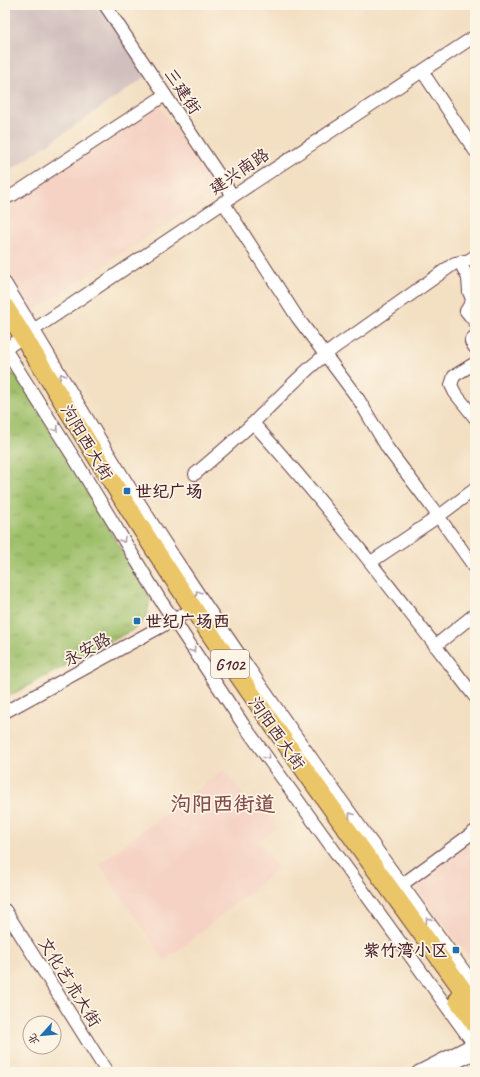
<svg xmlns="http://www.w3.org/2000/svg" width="480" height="1077" font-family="Caveat,'LXGW WenKai TC',sans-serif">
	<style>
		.built { fill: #f5d2c3 }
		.industrial { fill: #d1bfbd }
		.park { fill: url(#park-tufts); stroke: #74704a }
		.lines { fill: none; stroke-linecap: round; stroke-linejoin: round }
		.minor-casing { stroke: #633c42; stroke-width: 14 }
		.highway-casing { stroke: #633c42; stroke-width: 20 }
		.minor { stroke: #fff; stroke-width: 12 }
		.highway { stroke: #ebc669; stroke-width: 18 }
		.oneway { stroke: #ae9aa0 }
		.poi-dot { fill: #1f6fb2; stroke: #fcf5e5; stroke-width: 1.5 }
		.labels { text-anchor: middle; stroke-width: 3.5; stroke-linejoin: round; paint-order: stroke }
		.shield { fill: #fcf5e5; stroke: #7f5f63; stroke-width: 1 }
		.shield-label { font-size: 16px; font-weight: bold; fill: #4a1f2b }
		.street-label { font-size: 17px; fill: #4a1f2b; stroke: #fcf5e5 }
		.poi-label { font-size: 17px; font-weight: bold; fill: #4a1f2b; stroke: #fcf5e5; text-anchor: start }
		.district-label { font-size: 21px; font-weight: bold; fill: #844c4c; stroke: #fcf5e5 }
	</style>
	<defs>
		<pattern id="park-tufts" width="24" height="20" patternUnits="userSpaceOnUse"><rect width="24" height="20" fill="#9fc06a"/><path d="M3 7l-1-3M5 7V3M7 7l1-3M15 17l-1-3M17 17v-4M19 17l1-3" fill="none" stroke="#849b57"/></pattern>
	</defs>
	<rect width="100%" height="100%" fill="#fcf5e5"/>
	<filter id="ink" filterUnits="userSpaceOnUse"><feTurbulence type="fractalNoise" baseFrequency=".025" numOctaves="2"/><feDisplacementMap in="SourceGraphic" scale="8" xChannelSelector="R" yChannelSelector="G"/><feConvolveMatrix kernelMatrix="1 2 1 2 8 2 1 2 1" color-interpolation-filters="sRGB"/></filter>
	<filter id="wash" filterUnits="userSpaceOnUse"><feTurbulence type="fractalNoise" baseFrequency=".012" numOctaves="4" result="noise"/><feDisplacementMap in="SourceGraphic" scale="16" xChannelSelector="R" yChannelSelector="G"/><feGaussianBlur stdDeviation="0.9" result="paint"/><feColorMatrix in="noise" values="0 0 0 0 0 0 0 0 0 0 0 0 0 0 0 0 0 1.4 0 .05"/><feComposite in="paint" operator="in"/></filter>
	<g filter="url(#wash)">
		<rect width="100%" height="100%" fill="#f3dfc2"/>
		<!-- built -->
		<path class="built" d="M158,103L216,192L32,312L5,271V201Z
			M224,769L256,813L263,808L277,828L258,842L278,869L165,961L99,864Z
			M475,840V966L415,885Z"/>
		<!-- industrial -->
		<path class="industrial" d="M5,5H100L148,75L5,174Z"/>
		<!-- park -->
		<path class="park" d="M5,372L13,374L19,377L150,598C148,613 147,618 136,628L5,698Z"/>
	</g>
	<g filter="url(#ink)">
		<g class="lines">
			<!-- minor casing -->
			<g class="minor-casing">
				<path id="minor" d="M105,5L233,196
					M422,71L475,151
					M5,198L13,195L165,95
					M223,202L297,317L359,400L388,449L431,506L475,568
					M460,262L468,278L469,292L472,299L471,303L466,311L475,322
					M5,283C64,379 121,478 184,572C277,713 376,849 475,986
					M475,336L471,340V342L475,348
					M5,349L74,458L159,598L243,724L475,1046
					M5,349L241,191L475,36
					M475,363L454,376L451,385L455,393L475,418
					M253,423C332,510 403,604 475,697
					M195,474C215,457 235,440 254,422C287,390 318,355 358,332L455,263L469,260L475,256
					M371,562L439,516L475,489
					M435,646L475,614
					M5,712L184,614
					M396,889L475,831
					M5,910L107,1072
					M418,1072L475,1043
					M437,1072L475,1053"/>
			</g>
			<!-- highway casing -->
			<g class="highway-casing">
				<path id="highway" d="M5,307C62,399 117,493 177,584C272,728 374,867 475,1007
					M458,1000L475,1024"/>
			</g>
			<!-- minor -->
			<use href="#minor" class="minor"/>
			<!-- highway -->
			<use href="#highway" class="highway"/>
		</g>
		<!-- one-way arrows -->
		<defs><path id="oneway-chevron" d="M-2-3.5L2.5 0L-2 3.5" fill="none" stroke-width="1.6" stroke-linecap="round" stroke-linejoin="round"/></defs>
		<g class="oneway">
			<use href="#oneway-chevron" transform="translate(62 376) rotate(-121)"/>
			<use href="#oneway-chevron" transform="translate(56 429) rotate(58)"/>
			<use href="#oneway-chevron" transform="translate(123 540) rotate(59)"/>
			<use href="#oneway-chevron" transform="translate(198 593) rotate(-124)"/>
			<use href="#oneway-chevron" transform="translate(193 650) rotate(56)"/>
			<use href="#oneway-chevron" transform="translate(267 757) rotate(54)"/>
			<use href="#oneway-chevron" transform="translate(351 815) rotate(-126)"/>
			<use href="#oneway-chevron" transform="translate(428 920) rotate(-126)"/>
		</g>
	</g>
	<!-- markers -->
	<g class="poi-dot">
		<rect x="123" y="487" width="8" height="8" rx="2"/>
		<rect x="133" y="617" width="8" height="8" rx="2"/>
		<rect x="452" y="946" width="8" height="8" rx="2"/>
	</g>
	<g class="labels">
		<!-- shield labels -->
		<rect class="shield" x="211" y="650" width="38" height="28" rx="3"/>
		<g class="shield-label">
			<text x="230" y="670">G102</text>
		</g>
		<!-- street labels -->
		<g class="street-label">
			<text transform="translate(183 91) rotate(56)" y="6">三建街</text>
			<text transform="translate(239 171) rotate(-34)" y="6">建兴南路</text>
			<text transform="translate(87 442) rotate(59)" y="6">泃阳西大街</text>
			<text transform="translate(87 649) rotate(-29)" y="6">永安路</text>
			<text transform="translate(277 733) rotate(55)" y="6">泃阳西大街</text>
			<text transform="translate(70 982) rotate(58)" y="6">文化艺术大街</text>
		</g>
		<!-- poi labels -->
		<g class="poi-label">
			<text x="135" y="497">世纪广场</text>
			<text x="145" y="627">世纪广场西</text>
			<text x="448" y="956" text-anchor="end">紫竹湾小区</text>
		</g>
		<!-- district labels -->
		<g class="district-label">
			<text x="223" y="811">泃阳西街道</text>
		</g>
	</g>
	<!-- margin -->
	<rect width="480" height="1077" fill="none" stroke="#fcf5e5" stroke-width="20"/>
	<!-- north arrow -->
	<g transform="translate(42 1035) rotate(243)"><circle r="19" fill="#fcf5e5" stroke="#b59f9b"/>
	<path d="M0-3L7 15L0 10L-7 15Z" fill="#1f6fb2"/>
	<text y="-6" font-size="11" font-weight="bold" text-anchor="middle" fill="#4a1f2b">北</text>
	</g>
</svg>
